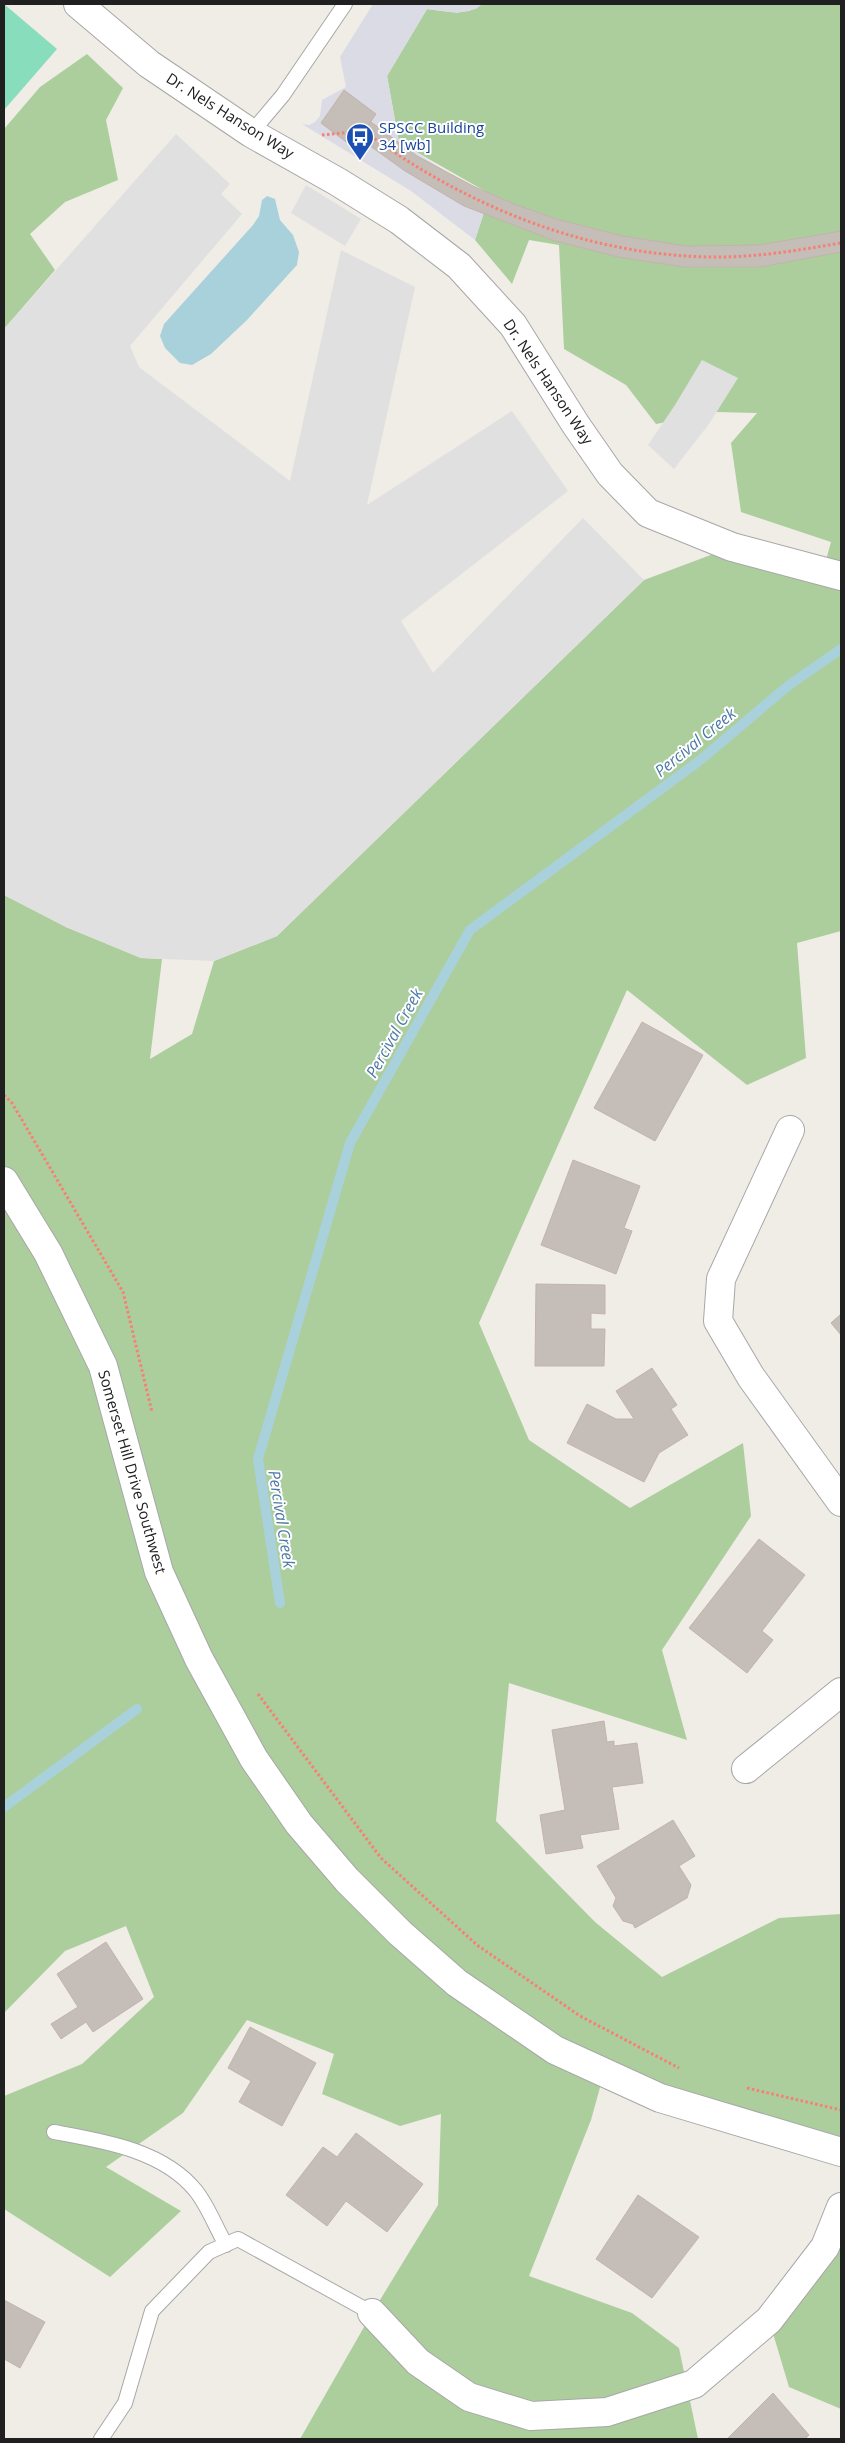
<svg xmlns="http://www.w3.org/2000/svg" width="845" height="2443" font-family="'Open Sans',sans-serif">
	<style>
		.forest { fill: #acce9d }
		.pitch { fill: #88ddbc }
		.parking { fill: #e0e0e0 }
		.plaza { fill: #dbdbe6 }
		.water { fill: #a9d1dc }
		.lines { fill: none; stroke-linecap: round; stroke-linejoin: round }
		.stream { stroke: #a9d1dc; stroke-width: 10 }
		.building { fill: #c5bdb7; stroke: #c2b4aa }
		.service-casing { stroke: #a7a7a7; stroke-width: 16 }
		.minor-casing { stroke: #a7a7a7; stroke-width: 30 }
		.tertiary-casing { stroke: #a7a7a7; stroke-width: 30 }
		.path { stroke: #f68073; stroke-width: 3; stroke-dasharray: 2.5 2.5; stroke-linecap: butt }
		.service { stroke: #fff; stroke-width: 14 }
		.minor { stroke: #fff; stroke-width: 28 }
		.tertiary { stroke: #fff; stroke-width: 28 }
		.labels { text-anchor: middle; stroke-width: 4; stroke-linejoin: round; paint-order: stroke }
		.street-label { font-size: 15px; fill: #202020; stroke: #fff }
		.transit-label { font-size: 15px; fill: #164399; stroke: #fff; text-anchor: start }
		.water-label { font-size: 16px; font-style: italic; fill: #4c79a6; stroke: #fff }
	</style>
	<rect width="100%" height="100%" fill="#f0ede7"/>
	<!-- forest -->
	<path class="forest" d="M482,4H841V931L797,943L806,1058L747,1085L627,990L479,1323L529,1440L630,1508L743,1443L751,1516L662,1650L687,1740L509,1683L496,1821L595,1922L662,1977L779,1918L841,1914V2152L604,2073L591,2120L529,2276L632,2313L679,2348L698,2439H300L372,2313L438,2205L441,2114L400,2126L322,2094L334,2054L247,2020L183,2113L106,2167L181,2211L110,2277L4,2209V2096L82,2064L154,1997L126,1926L65,1951L4,2013V895L66,927L141,958L162,959L150,1059L192,1034L214,961L277,936L644,580L732,547L823,571L831,542L741,512L731,443L757,413L717,412L656,424L626,385L564,349L559,245L529,240L512,284L475,240L490,194L399,142L387,76L427,9C446,11 467,17 482,4Z
		M87,54L123,88L106,120L118,180L65,202L30,234L55,270L4,329V129L40,87Z
		M841,2207V2409L789,2387L769,2320Z"/>
	<!-- pitch -->
	<path class="pitch" d="M4,4L57,49L4,110Z"/>
	<!-- parking -->
	<path class="parking" d="M176,134L230,184L221,194L242,214L130,346L139,367L290,481L341,250L415,287L367,505L512,411L568,491L401,621L433,673L583,518L644,580L277,936L214,961L141,958L66,927L4,895V329Z
		M306,185L361,219L345,246L291,213Z
		M702,360L738,378L709,424L674,469L648,445L675,405Z"/>
	<!-- plaza -->
	<path class="plaza" d="M373,4H482L476,9L457,13L427,9L387,76L399,142L455,177L490,194L475,240L411,191L302,124L309,125L315,122L320,116L322,100L346,87L340,57Z"/>
	<!-- water -->
	<path class="water" d="M267,196L275,199L280,220L293,235L299,252L297,265L247,320L211,354L192,365L180,363L165,348L160,336L164,324L253,225L259,216L262,200Z"/>
	<g class="lines">
		<!-- stream -->
		<path class="stream" d="M280,1603L258,1459L350,1143L470,930L699,761L789,685L841,649
			M4,1807L137,1709"/>
	</g>
	<!-- building -->
	<path class="building" d="M344,90L376,114L353,147L321,123Z
		M371,122L417,156L473,186L514,204L560,220L623,236L686,246L759,245L841,231V252L761,267H683L618,257L555,241L464,206L405,171L359,138Z
		M642,1022L703,1055L655,1141L594,1108Z
		M573,1160L640,1186L624,1228L632,1231L616,1274L541,1245Z
		M536,1284L605,1285V1314L591,1313V1329H605L604,1366H535Z
		M841,1314V1335L831,1323Z
		M652,1368L677,1405L671,1409L688,1435L659,1453L644,1482L567,1443L587,1404L616,1419H634L616,1391Z
		M759,1539L805,1575L762,1631L773,1640L747,1673L689,1628Z
		M604,1721L607,1742L614,1741V1746L637,1743L643,1783L612,1787L619,1829L580,1835L583,1848L546,1854L540,1815L565,1810L552,1730Z
		M673,1820L695,1856L679,1866L691,1885L687,1898L635,1928L633,1924L623,1921L613,1906L616,1898L597,1866Z
		M106,1942L143,1999L93,2032L86,2022L61,2039L51,2024L78,2007L57,1974Z
		M250,2027L316,2063L282,2126L239,2102L251,2081L228,2068Z
		M356,2133L423,2184L387,2232L346,2201L327,2226L286,2195L323,2147L337,2157Z
		M638,2195L699,2237L652,2298L596,2259Z
		M4,2300L45,2322L20,2368L4,2359Z
		M773,2393L809,2435L805,2439H727Z"/>
	<g class="lines">
		<!-- service casing -->
		<g class="service-casing">
			<path id="service" d="M251,133L283,95L345,4
				M54,2132C103,2141 163,2150 196,2191C208,2206 216,2228 226,2245
				M101,2439L125,2403L152,2311L209,2252L238,2239L372,2313"/>
		</g>
		<!-- minor casing -->
		<g class="minor-casing">
			<path id="minor" d="M78,4L149,64L251,133L338,182L399,220L459,266L513,325L576,425L610,474L648,513L732,547L841,576
				M790,1130L721,1279L718,1321L751,1377L841,1502
				M746,1769L841,1692
				M372,2313L418,2362L469,2397L531,2416L607,2412L694,2384L769,2320L825,2247L841,2207"/>
		</g>
		<!-- tertiary casing -->
		<g class="tertiary-casing">
			<path id="tertiary" d="M4,1181L48,1253L103,1366L159,1572L199,1659L254,1759L299,1824L347,1880L400,1933L457,1983L555,2050L660,2098L841,2152"/>
		</g>
		<!-- path -->
		<path class="path" d="M322,135L364,131C465,206 589,257 717,257C759,257 800,250 841,243
			M4,1095L12,1103L123,1292L152,1412
			M258,1694L381,1858L477,1945L580,2016L679,2068
			M747,2088L841,2110"/>
		<!-- service -->
		<use href="#service" class="service"/>
		<!-- minor -->
		<use href="#minor" class="minor"/>
		<!-- tertiary -->
		<use href="#tertiary" class="tertiary"/>
	</g>
	<!-- icons -->
	<defs>
		<g id="bus-pin" transform="scale(1.4375)"><path d="M0 17L-7.5 6A9.5 9.5 0 1 1 7.5 6Z" fill="#1a4fb4" stroke="#fff"/><path d="M-5-6H5V4H4V6H2V4H-2V6H-4V4H-5ZM-3.5-4V0h7V-4ZM-3.5 1.2v1.5H-2V1.2ZM2 1.2v1.5H3.5V1.2Z" fill="#fff"/></g>
	</defs>
	<g fill-rule="evenodd">
		<use href="#bus-pin" x="360" y="137"/>
	</g>
	<g class="labels">
		<!-- street labels -->
		<g class="street-label">
			<text transform="translate(230 116) rotate(32)" y="5">Dr. Nels Hanson Way</text>
			<text transform="translate(548 382) rotate(56)" y="5">Dr. Nels Hanson Way</text>
			<text transform="translate(132 1472) rotate(74)" y="5">Somerset Hill Drive Southwest</text>
		</g>
		<!-- transit labels -->
		<g class="transit-label">
			<text x="379" y="133">SPSCC Building<tspan x="379" dy="17">34 [wb]</tspan></text>
		</g>
		<!-- water labels -->
		<g class="water-label">
			<text transform="translate(695 742) rotate(-39)" y="6">Percival Creek</text>
			<text transform="translate(394 1033) rotate(-61)" y="6">Percival Creek</text>
			<text transform="translate(282 1519) rotate(81)" y="6">Percival Creek</text>
		</g>
	</g>
	<!-- border -->
	<rect width="845" height="2443" fill="none" stroke="#202020" stroke-width="10"/>
</svg>
